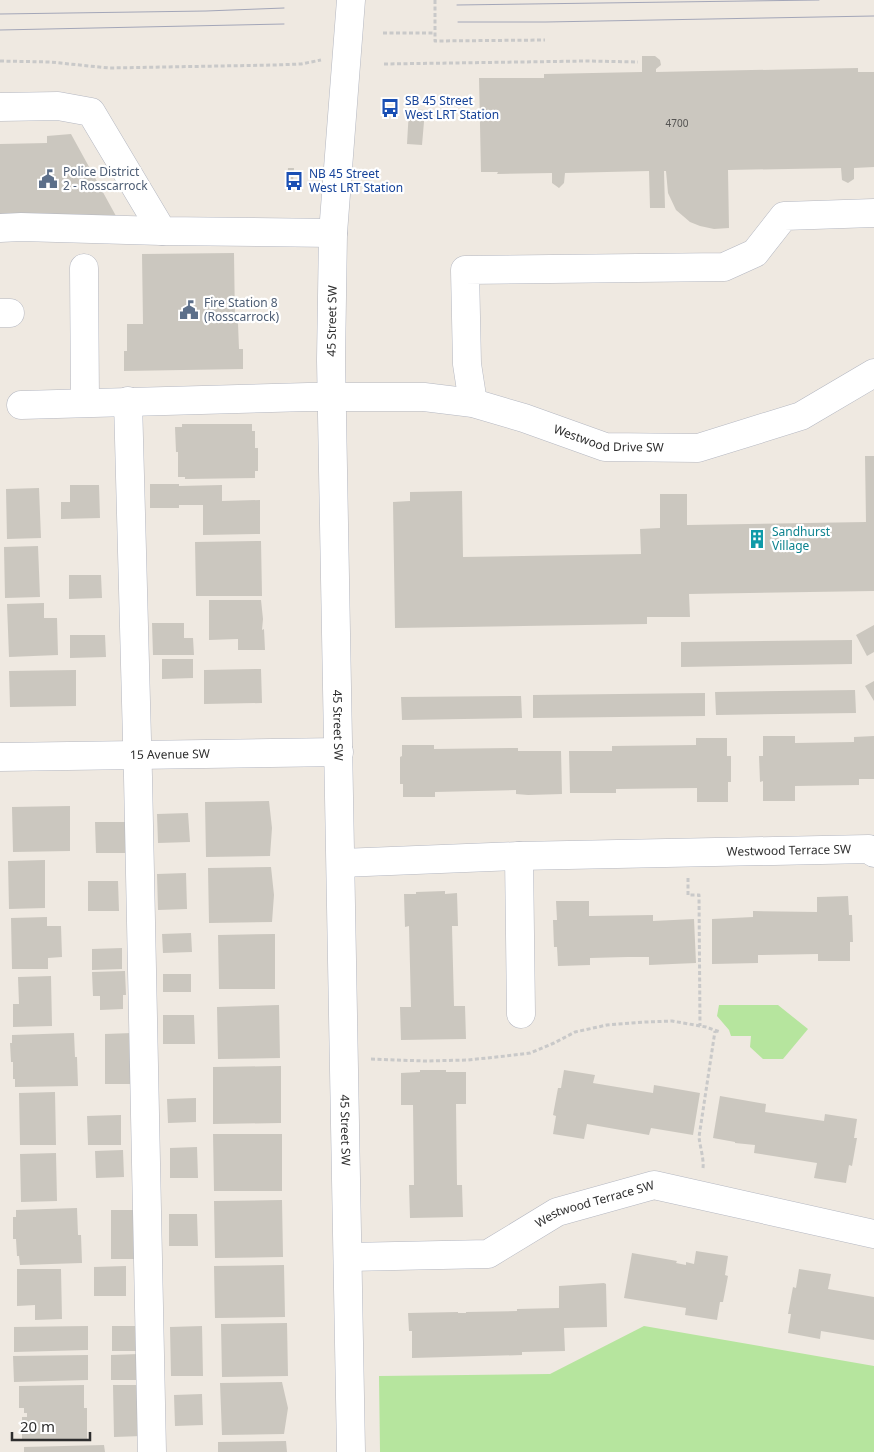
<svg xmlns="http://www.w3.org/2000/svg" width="874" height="1452" font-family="'Noto Sans',sans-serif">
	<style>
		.green { fill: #b6e59e }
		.building { fill: #cbc7bf }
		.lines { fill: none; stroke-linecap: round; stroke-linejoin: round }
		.minor-casing { stroke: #b4b7c1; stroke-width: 29 }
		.path { stroke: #c9c9c9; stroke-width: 3; stroke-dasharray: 4 2.5; stroke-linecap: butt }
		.minor { stroke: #fff; stroke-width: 28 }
		.tram { stroke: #a3a6b8; stroke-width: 1 }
		.labels { text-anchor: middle; stroke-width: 4.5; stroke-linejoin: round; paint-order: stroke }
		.number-label { font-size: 10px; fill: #555452 }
		.transit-label { font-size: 12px; fill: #164399; stroke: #fff; text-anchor: start }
		.service-label { font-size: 12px; fill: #4e5e75; stroke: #fff; text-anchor: start }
		.street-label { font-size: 12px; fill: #2e2e2e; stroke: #fff }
		.culture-label { font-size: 12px; fill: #0d838f; stroke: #fff; text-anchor: start }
	</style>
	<rect width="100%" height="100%" fill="#efe9e1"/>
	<!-- green -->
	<path class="green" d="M719,1005H778L808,1029L783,1059H763L750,1047L751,1036H731L729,1030L717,1016Z
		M644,1326L874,1366V1452H380L379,1376L550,1374Z"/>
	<!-- building -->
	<path class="building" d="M642,56H655L660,60L661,65L656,69V72L858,68V72H874V167L854,168V179L848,183L842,180L841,168L728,170L729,228L714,229L700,226L690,222L676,210L668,193L666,171H664L665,208H650L649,171L565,173L564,183L559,188L552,183V173L497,174L498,172H481L479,78H544V74L642,72Z
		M409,109L425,110L422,145L407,144Z
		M71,134L116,216L49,217L48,214L0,215V144L47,143V136Z
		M288,168H294L293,182L287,183Z
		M234,253L235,323H238L239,349H243V369L124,371V351H127V324H143L142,254Z
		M182,424H252V431H255V448H258V471H255V478L185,479V477H178V452H176L175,427H182Z
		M865,456H874V591L689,594L690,617H647V624L395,628L393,502L410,501V492L462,491L463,557L641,554L640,529L660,528V494H687V525L866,522Z
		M150,484H179V486L222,485V501L260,500V534L203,535V505H179V508H150Z
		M70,485H99L100,518L61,519V502H70Z
		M39,488L41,538L7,539L6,489Z
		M261,541L262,596H196L195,542Z
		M38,546L40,597L5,598L4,547Z
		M69,575H101L102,598L69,599Z
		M209,600H261L263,619L262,630L264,629L265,650H238V639L209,640Z
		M44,603V618H57L58,655L9,657L7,604Z
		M152,623H184V638H193L194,655H153Z
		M874,625V652L867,656L856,635Z
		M70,635H105L106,657L70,658Z
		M852,640V664L681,667V642Z
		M162,659H193V678L162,679Z
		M261,669L262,703L204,704V670Z
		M76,670V706L10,707L9,671Z
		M874,681V701L865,686Z
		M855,690L856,713L716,715L715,692Z
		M705,693V716L533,718V695Z
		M521,696L522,718L402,720L401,697Z
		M763,736H795V743L854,742V737L874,736V779H859V785L795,786V801H763V781L760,782L759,756H763Z
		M696,738H727V756H731V782H728V802H697V788L616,789V793H570L569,751H612V746L696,745Z
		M402,745H434V749L518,748V751H561L562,794L528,795L516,794V790L435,792V797H403V784H400V757L402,756Z
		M269,801L272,828L270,856L206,857L205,802Z
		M70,806V851L13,852L12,807Z
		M188,813L190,842L158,843L157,814Z
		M95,822H127L128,853H96Z
		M45,860V908L9,909L8,861Z
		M271,867L274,895L272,922L209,923L208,868Z
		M186,873L187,909L158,910L157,874Z
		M88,881H118L119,911H88Z
		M445,891V894L457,893L458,926H452L454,1006H465L466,1039L401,1040L400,1007H411L409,926L405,927L404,894H416V892Z
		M848,896L849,915H852L853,942H850V961H818V954L758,955V963L712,964V919L753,917V911L817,912V897Z
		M556,901H589V916L653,915V921L694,919L696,963L649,965V957H628L590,958V965L558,966L557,947H554L553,920H557Z
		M47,917V926H61L62,957L48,958V969H12L11,918Z
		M191,933L192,952L163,953L162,934Z
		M275,934V989H219L218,935Z
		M122,948V969L92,970V949Z
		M125,971L126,995H123V1009L100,1010V996H93L92,972Z
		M163,974H191V992H163Z
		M51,976L52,1026L13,1027V1004H19L18,977Z
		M279,1005L280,1058L218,1059L217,1007Z
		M163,1015H194L195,1044H163Z
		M74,1033L75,1057H77L78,1086L15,1087V1079H13V1062H11L10,1043H12V1035Z
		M132,1033V1084H105V1034Z
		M281,1066V1123L213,1124V1067Z
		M420,1070H446V1072H466V1104H456L457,1185H462L463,1217L410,1218L409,1185H414L413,1105H401V1073L420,1072Z
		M564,1070L595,1075L593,1083L653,1093L654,1085L700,1093L693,1135L651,1128L649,1135L587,1124L584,1139L553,1134L556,1116L553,1115L558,1088H561Z
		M55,1092L56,1145H20L19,1093Z
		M720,1096L766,1104L765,1112L824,1121L825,1114L857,1119L854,1138H857L852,1166L849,1165L846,1183L814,1178L817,1163L754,1153L755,1145L735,1143V1142L713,1138Z
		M196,1098V1122L168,1123L167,1099Z
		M121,1115V1145H88L87,1116Z
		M213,1134H282V1191H214Z
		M197,1147L198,1178H170V1148Z
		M123,1150L124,1177L96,1178L95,1151Z
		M56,1153L57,1201L21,1202L20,1154Z
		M282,1200L283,1257L215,1258L214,1201Z
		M77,1208L78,1235H81L82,1263L20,1265L19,1256H17L16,1239H13V1217H16V1210Z
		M111,1210H137L138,1259H111Z
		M169,1214H197L198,1246H169Z
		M696,1251L728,1256L725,1275L728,1276L723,1302H720L717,1320L685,1315L686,1308L624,1298L632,1253L677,1261L676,1263L686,1265V1262L694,1264Z
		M284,1265L285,1317L215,1318L214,1266Z
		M126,1266V1296H94V1267Z
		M17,1269H61L62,1319L35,1320V1305L17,1306Z
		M799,1269L831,1274L828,1289L874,1297V1340L821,1331L820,1339L788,1333L791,1314H788L793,1287L796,1288Z
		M604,1283L606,1284L607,1327L564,1328L565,1351L522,1352V1355L412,1358V1331H409L408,1313L458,1312V1313H466V1312L517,1311V1309L559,1308V1286Z
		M287,1323L288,1376L222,1377L221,1324Z
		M88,1326V1350L14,1352V1327Z
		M112,1326H138V1351H112Z
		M202,1326L203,1376H171L170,1327Z
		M139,1354V1380H111V1355Z
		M88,1355V1380L14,1382L13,1356Z
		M282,1382L288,1408L284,1434L222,1435L220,1383Z
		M84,1385V1408H87V1439L22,1440V1417H27V1413H24V1408H19V1386Z
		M113,1385H141L142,1436L114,1437Z
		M202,1394L203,1425L175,1426L174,1395Z
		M286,1441L287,1452H218V1442Z
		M104,1445L105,1452H24V1447Z"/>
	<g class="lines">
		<!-- minor casing -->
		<g class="minor-casing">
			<g id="minor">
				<path id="s1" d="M351,0L333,233L331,360L351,1452"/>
				<path d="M0,107L58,106L91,112L162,231L333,233"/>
				<path d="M0,228L21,227L162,231"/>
				<path d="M84,268L85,402"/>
				<path d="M0,313H10"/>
				<path d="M128,401L138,777L152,1452"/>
				<path d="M473,403L467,364L465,270L724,267L755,253L784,216L874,213"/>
				<path id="s2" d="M21,405L308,397H424L473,403L524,418L605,447L698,448L801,416L874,373"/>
				<path id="s3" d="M0,757L339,752"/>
				<path d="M519,856L521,1014"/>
				<path id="s4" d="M341,863L519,856L869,849L874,853"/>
				<path id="s5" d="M349,1257L488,1254L557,1212L654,1185L874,1234"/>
			</g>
		</g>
		<!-- path -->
		<path class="path" d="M435,0V41L545,40
			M383,33H435
			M0,61L50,62L109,68L275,65L301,64L321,60
			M384,64L587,61L638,62
			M688,878V895H699L700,1026
			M371,1059L424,1061L468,1060L506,1056L530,1053L554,1043L575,1032L607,1025L646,1022L672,1021L706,1027L720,1032
			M703,1168C704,1159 700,1147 699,1137L715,1031"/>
		<!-- minor -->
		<use href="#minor" class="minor"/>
		<!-- tram -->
		<path class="tram" d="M457,5L819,0
			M0,14L206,11L284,8
			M458,22H546L874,16
			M0,30L284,24"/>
	</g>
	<!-- icons -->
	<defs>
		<g id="bus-bare" transform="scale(1.5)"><path d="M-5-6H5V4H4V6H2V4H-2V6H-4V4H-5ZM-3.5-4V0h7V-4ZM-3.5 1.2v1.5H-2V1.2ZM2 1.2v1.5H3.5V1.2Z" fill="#1a4fb4" stroke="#fff" stroke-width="2.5" paint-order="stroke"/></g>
		<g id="civic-bare" transform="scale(1.5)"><path d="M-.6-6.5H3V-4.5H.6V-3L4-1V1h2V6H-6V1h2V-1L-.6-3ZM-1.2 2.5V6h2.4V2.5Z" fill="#5c6f8a" stroke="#fff" stroke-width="2.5" paint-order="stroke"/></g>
		<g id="building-bare" transform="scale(1.5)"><path d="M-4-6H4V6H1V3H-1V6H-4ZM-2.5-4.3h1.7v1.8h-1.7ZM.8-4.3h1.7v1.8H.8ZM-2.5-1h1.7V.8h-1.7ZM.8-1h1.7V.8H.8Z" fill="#0f9aa8" stroke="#fff" stroke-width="2.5" paint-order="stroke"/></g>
	</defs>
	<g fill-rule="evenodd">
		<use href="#bus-bare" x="390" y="108"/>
		<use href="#civic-bare" x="48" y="179"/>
		<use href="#bus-bare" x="294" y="181"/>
		<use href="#civic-bare" x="189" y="310"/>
		<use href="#building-bare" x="757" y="539"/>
	</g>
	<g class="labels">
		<!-- number labels -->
		<g class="number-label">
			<text x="677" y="127">4700</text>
		</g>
		<!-- transit labels -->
		<g class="transit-label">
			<text x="405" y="105">SB 45 Street<tspan x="405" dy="14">West LRT Station</tspan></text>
			<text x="309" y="178">NB 45 Street<tspan x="309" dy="14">West LRT Station</tspan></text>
		</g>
		<!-- service labels -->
		<g class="service-label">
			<text x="63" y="176">Police District<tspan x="63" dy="14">2 - Rosscarrock</tspan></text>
			<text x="204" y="307">Fire Station 8<tspan x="204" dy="14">(Rosscarrock)</tspan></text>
		</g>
		<!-- street labels -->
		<g class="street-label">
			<text transform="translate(332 321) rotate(-89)" y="4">45 Street SW</text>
			<text dy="4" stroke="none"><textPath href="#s2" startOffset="594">Westwood Drive SW</textPath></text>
			<text dy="4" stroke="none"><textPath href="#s1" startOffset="726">45 Street SW</textPath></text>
			<text dy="4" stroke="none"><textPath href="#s3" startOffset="170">15 Avenue SW</textPath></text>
			<text dy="4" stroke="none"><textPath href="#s4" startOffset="448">Westwood Terrace SW</textPath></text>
			<text dy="4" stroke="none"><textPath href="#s1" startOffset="1131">45 Street SW</textPath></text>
			<text dy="4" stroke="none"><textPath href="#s5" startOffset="258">Westwood Terrace SW</textPath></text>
		</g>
		<!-- culture labels -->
		<g class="culture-label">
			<text x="772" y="536">Sandhurst<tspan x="772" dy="14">Village</tspan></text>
		</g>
	</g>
	<!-- scale -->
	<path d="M12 1432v8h78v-8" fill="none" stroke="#2e2e2e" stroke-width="2.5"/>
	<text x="20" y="1432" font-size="15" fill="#2e2e2e" stroke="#ffffff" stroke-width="4" paint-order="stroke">20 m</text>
</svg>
